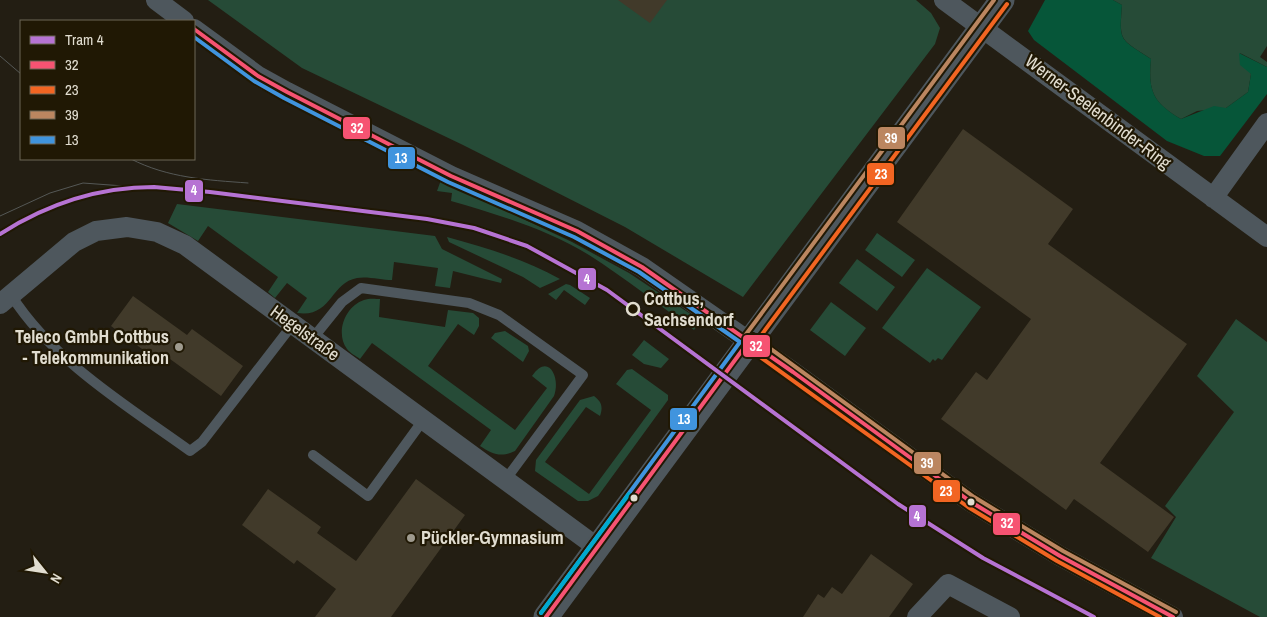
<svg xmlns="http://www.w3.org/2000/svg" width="1267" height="617" font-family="'Archivo Narrow',sans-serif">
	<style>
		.green { fill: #264b37 }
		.forest { fill: #065639 }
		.building { fill: #413a2a }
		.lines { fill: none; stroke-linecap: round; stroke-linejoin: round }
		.service { stroke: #4e575d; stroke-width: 10 }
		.minor { stroke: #4e575d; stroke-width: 20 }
		.tertiary { stroke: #4e575d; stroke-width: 25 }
		.tram { stroke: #555856; stroke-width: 1 }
		.bus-1-casing { stroke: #201804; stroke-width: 8 }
		.bus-2-casing { stroke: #201804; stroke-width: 8 }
		.bus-3-casing { stroke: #201804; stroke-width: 8 }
		.bus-4-casing { stroke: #201804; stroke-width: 8 }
		.bus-5-casing { stroke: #201804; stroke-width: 8 }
		.bus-1 { stroke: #f65372; stroke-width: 4 }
		.bus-2 { stroke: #f26522; stroke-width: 4 }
		.bus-3 { stroke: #bb8660; stroke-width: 4 }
		.bus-4 { stroke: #4094de; stroke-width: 4 }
		.bus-5 { stroke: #00a9ce; stroke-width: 4 }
		.tram-1-casing { stroke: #201804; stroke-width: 8 }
		.tram-1 { stroke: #b673d3; stroke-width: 4 }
		.stop-dot { fill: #201804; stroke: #e1ddd0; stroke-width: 2.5 }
		.poi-dot { fill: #9e9a8e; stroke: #201804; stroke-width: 2 }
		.bus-dot { fill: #e1ddd0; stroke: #201804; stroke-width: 2 }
		.labels { text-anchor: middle; stroke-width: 4.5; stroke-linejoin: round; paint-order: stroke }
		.street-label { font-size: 18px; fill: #e1ddd0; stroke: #201804 }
		.stop-label { font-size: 18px; font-weight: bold; fill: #e1ddd0; stroke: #201804; text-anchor: start }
		.poi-label { font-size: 18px; font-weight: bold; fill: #e1ddd0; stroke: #201804; text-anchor: end }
		.line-badge { stroke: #201804; stroke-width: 2 }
		.badge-label { font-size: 14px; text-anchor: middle; font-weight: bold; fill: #fff }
	</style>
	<rect width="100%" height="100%" fill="#231e13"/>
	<!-- green -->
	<path class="green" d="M208,0H916L931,13L940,28L935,44L743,297L625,227L463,145L302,68Z
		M1113,0H1267V46L1260,57L1267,62V67L1240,53L1251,74L1248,92L1226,108L1197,111L1181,119C1153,102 1148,92 1151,59C1120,38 1119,43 1122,5Z
		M441,180L572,242L629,273L701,321L694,330C659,305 625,278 589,255C546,229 499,215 451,201L452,193L437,191Z
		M177,204L435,236L442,249L502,279L501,283L453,271L450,288L435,286L438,268L394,262L392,280C382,280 367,276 357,278C330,283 332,318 297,313L307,298L287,283L275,298L268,292L278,277L208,226L198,241L168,223Z
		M877,233L915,260L902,277L865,250Z
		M447,237C487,248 524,259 560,279L540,288L523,277L449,242Z
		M857,259L895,287L877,311L839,283Z
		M927,268L981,307L942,360L938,358L935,361L933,359L930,363L882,328Z
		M566,284L570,285L590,298L585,305L564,290L556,300L548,294Z
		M380,299L379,317L445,327L448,310L473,313L479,318V326L474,335L458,324L428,366L515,430L547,388L532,376C548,352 561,377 554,396L515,451C501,458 492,454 480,446L491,430L372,343L360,359C356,356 350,353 347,349C335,333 345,306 364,300C369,298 376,299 380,299Z
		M831,302L866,328L845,356L810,330Z
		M1236,319L1267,342V617H1260L1151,558L1176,517L1165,506L1234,412L1197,376Z
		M505,331L528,346L529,351L523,362L491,338L495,333Z
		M644,340L669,359L661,368L644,364L632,355Z
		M632,369L668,395V400L598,496L588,501H578L535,471L536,460L580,400L594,396C602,402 603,407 600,416L586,407L545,462L589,494L651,410L616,384L627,370Z"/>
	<!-- forest -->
	<path class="forest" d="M1045,0H1113L1122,5C1119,43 1120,38 1151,59C1148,92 1153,102 1181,119L1214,106L1226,108L1248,92L1251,74L1240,65L1239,53L1267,67V94L1220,156H1204L1167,141L1034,40L1028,31Z"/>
	<!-- building -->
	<path class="building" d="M618,0H667L650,23Z
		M963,129L1073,209L1048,244L1187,344L1100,463L1174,517L1148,552L1074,499L1066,510L941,419L976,372L987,380L1031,319L897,222Z
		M133,296L187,335L192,329L243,366L221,396L170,359L165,366L111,326Z
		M416,479L465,515L391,617H315L336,589L297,560L294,564L242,525L268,489L321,527L317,533L356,561Z
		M871,554L913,584L889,617H803L818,594L824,598L832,587L842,594Z"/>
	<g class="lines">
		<!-- service -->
		<path class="service" d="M11,295C54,362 126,405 190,451L202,442L293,324
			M313,338L342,302L361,288L469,303L499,315L583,375L506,479
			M313,455L368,496L424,419"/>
		<!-- minor -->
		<path class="minor" d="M156,0L184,21
			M944,0L1267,237
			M194,29L258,76L287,92L451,176L577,231L642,267L793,372L971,502L1060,556L1173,617
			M1213,198L1267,123
			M0,304L74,242L96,231L127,227L157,232L185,245L598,548
			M917,617L948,584L1010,617"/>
		<!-- tertiary -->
		<path class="tertiary" d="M546,617L1002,0"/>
		<!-- tram -->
		<path class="tram" d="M0,56L21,74
			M131,159C168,178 207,180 248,183
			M0,216L50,193L83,183L137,187"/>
		<!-- bus-1 casing -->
		<g class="bus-1-casing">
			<path id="bus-1" d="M194,29L258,76L287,92L451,176L577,231L642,267L793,372L971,502L1060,556L1173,617
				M546,617L749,341"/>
		</g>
		<!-- bus-2 casing -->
		<g class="bus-2-casing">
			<path id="bus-2" d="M754,345L1007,4
				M745,346L968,507L1057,561L1160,617"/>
		</g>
		<!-- bus-3 casing -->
		<g class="bus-3-casing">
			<path id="bus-3" d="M753,336L974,497L1063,551L1176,612
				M744,337L994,0"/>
		</g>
		<!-- bus-4 casing -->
		<g class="bus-4-casing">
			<path id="bus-4" d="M194,37L254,81L284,98L448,182L574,237L639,272L740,342L541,613"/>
		</g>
		<!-- bus-5 casing -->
		<g class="bus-5-casing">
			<path id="bus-5" d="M541,613L629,494"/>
		</g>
		<!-- bus-1 -->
		<use href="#bus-1" class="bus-1"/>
		<!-- bus-2 -->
		<use href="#bus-2" class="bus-2"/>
		<!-- bus-3 -->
		<use href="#bus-3" class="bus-3"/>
		<!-- bus-4 -->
		<use href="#bus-4" class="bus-4"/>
		<!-- bus-5 -->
		<use href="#bus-5" class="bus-5"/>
		<!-- tram-1 casing -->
		<g class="tram-1-casing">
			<path id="tram-1" d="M0,234C47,204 98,187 154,187L210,192L427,219L474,228L527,246L607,290L898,504L983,558L1094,617"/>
		</g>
		<!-- tram-1 -->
		<use href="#tram-1" class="tram-1"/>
	</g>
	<!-- markers -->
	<circle class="stop-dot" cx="633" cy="309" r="6"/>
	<g class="poi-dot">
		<circle cx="179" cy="347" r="5"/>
		<circle cx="411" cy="538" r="5"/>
	</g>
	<g class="bus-dot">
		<circle cx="634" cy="498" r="4.5"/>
		<circle cx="971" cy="502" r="4.5"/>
	</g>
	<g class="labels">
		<!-- street labels -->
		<g class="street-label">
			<text transform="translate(1098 112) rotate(37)" y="6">Werner-Seelenbinder-Ring</text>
			<text transform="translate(305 333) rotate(36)" y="6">Hegelstraße</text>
		</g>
		<!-- stop labels -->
		<g class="stop-label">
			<text x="644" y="305">Cottbus,<tspan x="644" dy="21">Sachsendorf</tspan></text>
		</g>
		<!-- poi labels -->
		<g class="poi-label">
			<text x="169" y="343">Teleco GmbH Cottbus<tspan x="169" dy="21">- Telekommunikation</tspan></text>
			<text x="421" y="544" text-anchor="start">Pückler-Gymnasium</text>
		</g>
	</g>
	<g class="line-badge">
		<rect x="342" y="116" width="29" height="24" rx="5" fill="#f65372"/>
		<rect x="877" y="126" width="29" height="24" rx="5" fill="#bb8660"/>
		<rect x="387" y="146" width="29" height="24" rx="5" fill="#4094de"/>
		<rect x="866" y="162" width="29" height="24" rx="5" fill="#f26522"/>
		<rect x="184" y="179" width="20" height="24" rx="5" fill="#b673d3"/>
		<rect x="577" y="267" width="20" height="24" rx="5" fill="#b673d3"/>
		<rect x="742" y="334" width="29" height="24" rx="5" fill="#f65372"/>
		<rect x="669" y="407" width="29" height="24" rx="5" fill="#4094de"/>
		<rect x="913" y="451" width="29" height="24" rx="5" fill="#bb8660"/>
		<rect x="932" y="479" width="29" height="24" rx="5" fill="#f26522"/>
		<rect x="908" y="504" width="19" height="24" rx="5" fill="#b673d3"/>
		<rect x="992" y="512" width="29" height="24" rx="5" fill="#f65372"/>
	</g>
	<g class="badge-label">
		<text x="357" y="133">32</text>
		<text x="891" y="143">39</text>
		<text x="401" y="163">13</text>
		<text x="881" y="179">23</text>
		<text x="194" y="195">4</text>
		<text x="587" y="284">4</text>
		<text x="756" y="351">32</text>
		<text x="684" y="424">13</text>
		<text x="927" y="468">39</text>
		<text x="946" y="496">23</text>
		<text x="917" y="521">4</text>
		<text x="1007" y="528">32</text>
	</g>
	<!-- legend -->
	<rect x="20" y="20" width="175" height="140" fill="#201804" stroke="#6d6756"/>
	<rect x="30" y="36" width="25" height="8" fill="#b673d3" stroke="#6d6756"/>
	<text x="65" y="45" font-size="15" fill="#e1ddd0">Tram 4</text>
	<rect x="30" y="61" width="25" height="8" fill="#f65372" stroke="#6d6756"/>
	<text x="65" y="70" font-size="15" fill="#e1ddd0">32</text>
	<rect x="30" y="86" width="25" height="8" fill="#f26522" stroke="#6d6756"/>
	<text x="65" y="95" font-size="15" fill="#e1ddd0">23</text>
	<rect x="30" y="111" width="25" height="8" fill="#bb8660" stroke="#6d6756"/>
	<text x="65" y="120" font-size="15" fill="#e1ddd0">39</text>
	<rect x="30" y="136" width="25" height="8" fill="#4094de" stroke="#6d6756"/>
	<text x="65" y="145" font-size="15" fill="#e1ddd0">13</text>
	<!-- north arrow -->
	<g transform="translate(45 572) rotate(120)" stroke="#201804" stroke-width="4" paint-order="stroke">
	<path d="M0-4L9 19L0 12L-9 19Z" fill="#e1ddd0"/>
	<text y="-8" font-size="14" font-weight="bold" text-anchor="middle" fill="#e1ddd0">N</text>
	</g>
</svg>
